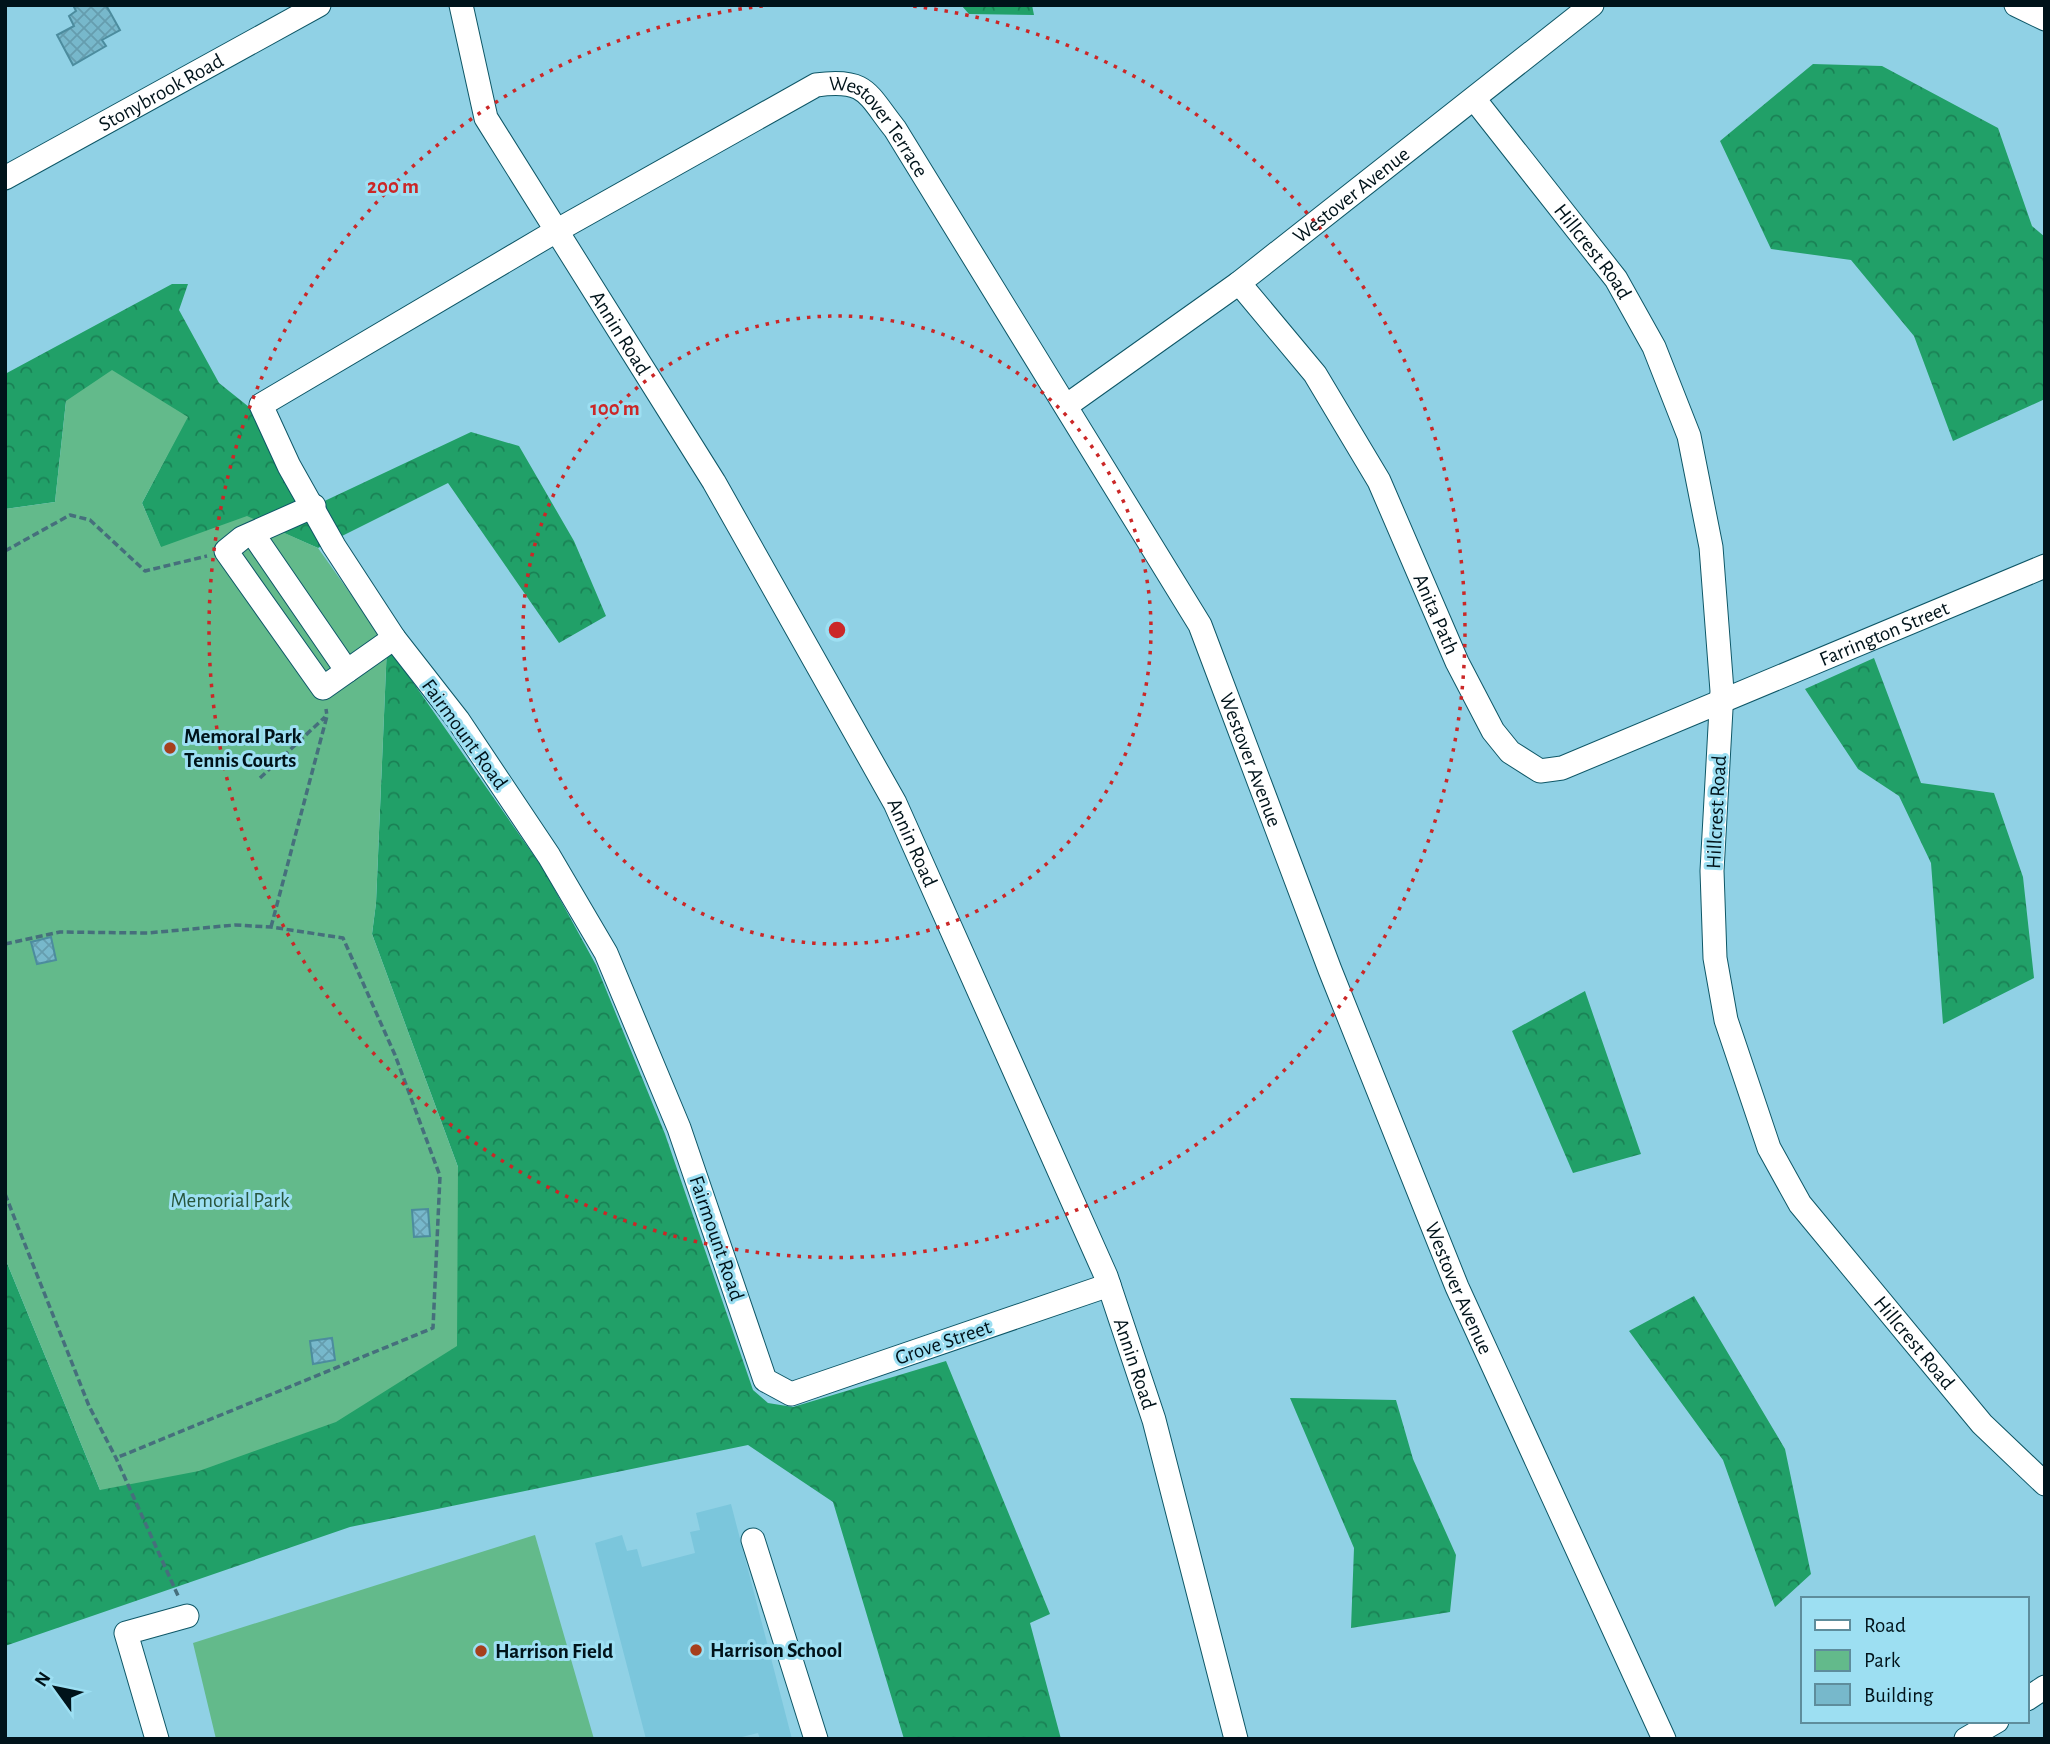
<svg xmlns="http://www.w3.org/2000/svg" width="2050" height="1744" font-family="'Alegreya Sans',sans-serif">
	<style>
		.built { fill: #7bc6dc }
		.forest { fill: url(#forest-crowns) }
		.green { fill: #63ba8b }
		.building { fill: url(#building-cross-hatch); stroke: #4c8c9e; stroke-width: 2 }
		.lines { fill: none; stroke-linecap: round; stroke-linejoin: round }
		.minor-casing { stroke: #0e5767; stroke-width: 25 }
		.path { stroke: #466f7c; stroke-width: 3.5; stroke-dasharray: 7 3.5; stroke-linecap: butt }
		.minor { stroke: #fff; stroke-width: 23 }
		.ring { fill: none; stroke: #cb2727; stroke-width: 3.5; stroke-dasharray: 3.5 7 }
		.poi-dot { fill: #a63f1c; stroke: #9ddff2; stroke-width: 2.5 }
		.labels { text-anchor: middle; stroke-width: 6; stroke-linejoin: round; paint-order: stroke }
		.street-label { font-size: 21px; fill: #00131a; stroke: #9ddff2 }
		.poi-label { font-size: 21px; font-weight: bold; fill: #00131a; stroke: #9ddff2; text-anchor: start }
		.park-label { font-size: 21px; fill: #28563d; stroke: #9ddff2 }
		.centre { fill: #cb2727; stroke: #9ddff2; stroke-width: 3.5 }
		.ring-label { font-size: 21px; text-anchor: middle; font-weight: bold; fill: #cb2727; stroke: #9ddff2; stroke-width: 6; stroke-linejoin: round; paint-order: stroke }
	</style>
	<defs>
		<pattern id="forest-crowns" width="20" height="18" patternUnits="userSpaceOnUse" patternTransform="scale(1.75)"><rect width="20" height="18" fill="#21a068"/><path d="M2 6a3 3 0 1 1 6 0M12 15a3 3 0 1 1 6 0" fill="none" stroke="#1a8155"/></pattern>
		<pattern id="building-cross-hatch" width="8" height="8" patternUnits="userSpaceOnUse" patternTransform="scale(1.75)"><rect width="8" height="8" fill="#77b8cb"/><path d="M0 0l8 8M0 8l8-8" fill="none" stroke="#659dae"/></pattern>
	</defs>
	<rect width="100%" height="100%" fill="#90d1e5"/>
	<!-- built -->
	<path class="built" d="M731,1504L792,1739H760L758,1733L734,1739H646L595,1543L622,1535L627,1551L637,1549L642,1567L695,1553L690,1532L700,1530L696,1513Z"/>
	<!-- forest -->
	<path class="forest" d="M961,5H1032L1034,15L969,14Z
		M1813,64L1882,66L1998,128L2032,226L2045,237V399L1953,441L1914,336L1851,260L1771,249L1720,141Z
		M172,284H188L179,310L219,383L249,407L277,468L316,505L471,432L519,446L574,541L606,616L559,643L448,483L318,548L247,517L161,548L142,503L187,417L66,401L55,502L5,509V374Z
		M387,645L544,870L596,965L665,1134L753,1390L768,1403L793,1407L946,1361L1050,1614L1030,1623L1061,1739H904L833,1502L748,1445L350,1527L5,1646V1258L100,1490L458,1167L372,934L376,903Z
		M1874,658L1921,783L1994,793L2023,877L2034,978L1943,1024L1931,863L1899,796L1858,769L1805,689Z
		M1585,991L1641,1154L1573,1173L1512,1031Z
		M1694,1296L1785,1449L1811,1574L1775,1607L1723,1460L1629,1331Z
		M1290,1398L1396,1400L1413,1459L1456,1555L1450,1612L1351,1628L1354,1548Z"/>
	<!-- green -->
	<path class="green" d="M112,370L188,417L142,503L161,547L247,516L318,548L387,645L376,903L372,934L458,1167L457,1346L336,1422L199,1471L100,1490L5,1258V509L55,502L66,401Z
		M535,1535L594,1739H216L193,1643Z"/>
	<!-- building -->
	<path class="building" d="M73,5H106L120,30L102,40L106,46L73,65L57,35L74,26L69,16L76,11Z
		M51,937L56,960L37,964L31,942Z
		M428,1209L430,1236L414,1237L412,1210Z
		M332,1338L335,1360L313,1364L310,1341Z"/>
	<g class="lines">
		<!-- minor casing -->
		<g class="minor-casing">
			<g id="minor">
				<path id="s1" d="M461,5L486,118L714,482L895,803L1106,1276L1154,1420L1236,1739"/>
				<path d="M2016,5L2045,19"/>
				<path id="s2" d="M1475,100L1616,279L1654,347L1689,436L1711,547L1722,691L1712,871L1715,958L1726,1020L1769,1148L1800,1204L1982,1424L2045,1484"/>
				<path id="s3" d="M5,178L319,5"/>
				<path id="s4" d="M1239,283L1315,374L1379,481L1457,662L1493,731L1510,752L1540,771L1562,768L2045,566"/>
				<path id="s5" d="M1066,406L1239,283L1592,5"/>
				<path d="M314,506L242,538L226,551L323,688L394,638"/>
				<path d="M253,534L347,671"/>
				<path id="s6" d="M1109,1285L791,1394L765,1380L679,1128L606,953L549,856L458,720L394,638L334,546L289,466L261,405L556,231L816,85C867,78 867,94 895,129L1200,625L1330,970L1457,1287L1664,1739"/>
				<path d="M753,1540L816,1739"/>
				<path d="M2027,1699L2045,1687"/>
				<path d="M157,1739L126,1633L187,1616"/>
				<path d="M1966,1739L1997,1721"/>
			</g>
		</g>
		<!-- path -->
		<path class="path" d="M5,551L70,515L90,520L145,571L207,556
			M260,778L325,717
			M271,927L327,716L326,709
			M5,944L60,932L148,933L235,925L271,927L343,938L395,1055L440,1176L433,1328L116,1458
			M5,1194L89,1406L116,1458L179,1598"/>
		<!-- minor -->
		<use href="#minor" class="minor"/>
	</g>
	<!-- distance rings -->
	<g class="ring">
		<circle cx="837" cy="630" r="314"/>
		<path d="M903 5A628 628 0 1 1 771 5"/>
	</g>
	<!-- markers -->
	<g class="poi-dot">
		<circle cx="170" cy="748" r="7"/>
		<circle cx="696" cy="1650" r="7"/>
		<circle cx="481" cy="1651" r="7"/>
	</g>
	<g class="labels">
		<!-- street labels -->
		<g class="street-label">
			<text dy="7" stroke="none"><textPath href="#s3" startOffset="178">Stonybrook Road</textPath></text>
			<text dy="7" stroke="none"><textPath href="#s6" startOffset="2194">Westover Terrace</textPath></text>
			<text dy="7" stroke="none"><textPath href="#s5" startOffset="355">Westover Avenue</textPath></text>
			<text dy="7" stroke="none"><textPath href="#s2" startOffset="192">Hillcrest Road</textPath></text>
			<text dy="7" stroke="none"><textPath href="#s1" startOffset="369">Annin Road</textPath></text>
			<text dy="7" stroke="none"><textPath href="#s4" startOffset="388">Anita Path</textPath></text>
			<text dy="7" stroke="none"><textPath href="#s4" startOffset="952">Farrington Street</textPath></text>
			<text transform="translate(465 734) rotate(54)" y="7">Fairmount Road</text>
			<text dy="7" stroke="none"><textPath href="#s6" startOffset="2936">Westover Avenue</textPath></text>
			<text transform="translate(1716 812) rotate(-87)" y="7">Hillcrest Road</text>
			<text dy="7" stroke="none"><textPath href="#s1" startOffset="957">Annin Road</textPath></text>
			<text transform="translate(717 1238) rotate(71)" y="7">Fairmount Road</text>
			<text dy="7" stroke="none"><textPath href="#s6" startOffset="3504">Westover Avenue</textPath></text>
			<text transform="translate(943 1342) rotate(-19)" y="7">Grove Street</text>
			<text dy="7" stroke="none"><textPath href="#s2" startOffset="1368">Hillcrest Road</textPath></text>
			<text dy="7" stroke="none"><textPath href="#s1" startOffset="1524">Annin Road</textPath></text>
		</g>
		<!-- poi labels -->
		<g class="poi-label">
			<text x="184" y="743">Memoral Park<tspan x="184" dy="24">Tennis Courts</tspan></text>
			<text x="710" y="1657">Harrison School</text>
			<text x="495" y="1658">Harrison Field</text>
		</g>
		<!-- park labels -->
		<g class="park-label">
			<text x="230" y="1207">Memorial Park</text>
		</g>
	</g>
	<circle cx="837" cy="630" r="10" class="centre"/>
	<g class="ring-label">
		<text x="393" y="193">200 m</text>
		<text x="615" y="415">100 m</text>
	</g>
	<!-- border -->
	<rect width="2050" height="1744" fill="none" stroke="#00131a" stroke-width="14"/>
	<!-- legend -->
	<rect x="1801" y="1597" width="228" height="126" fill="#9ddff2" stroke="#5e8d9c" stroke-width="2"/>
	<rect x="1815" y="1620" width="35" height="10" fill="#ffffff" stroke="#5e8d9c" stroke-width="2"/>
	<text x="1864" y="1632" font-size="21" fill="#00131a">Road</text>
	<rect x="1815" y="1650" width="35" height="21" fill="#63ba8b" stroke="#5e8d9c" stroke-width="2"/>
	<text x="1864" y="1667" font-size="21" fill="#00131a">Park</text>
	<rect x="1815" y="1684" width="35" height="21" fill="#77b8cb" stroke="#5e8d9c" stroke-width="2"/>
	<text x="1864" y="1702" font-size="21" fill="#00131a">Building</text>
	<!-- north arrow -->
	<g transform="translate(56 1688) rotate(303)" stroke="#9ddff2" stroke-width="5" paint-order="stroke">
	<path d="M0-5L12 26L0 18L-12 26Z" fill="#00131a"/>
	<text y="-10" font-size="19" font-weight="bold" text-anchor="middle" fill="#00131a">N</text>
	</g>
</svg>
